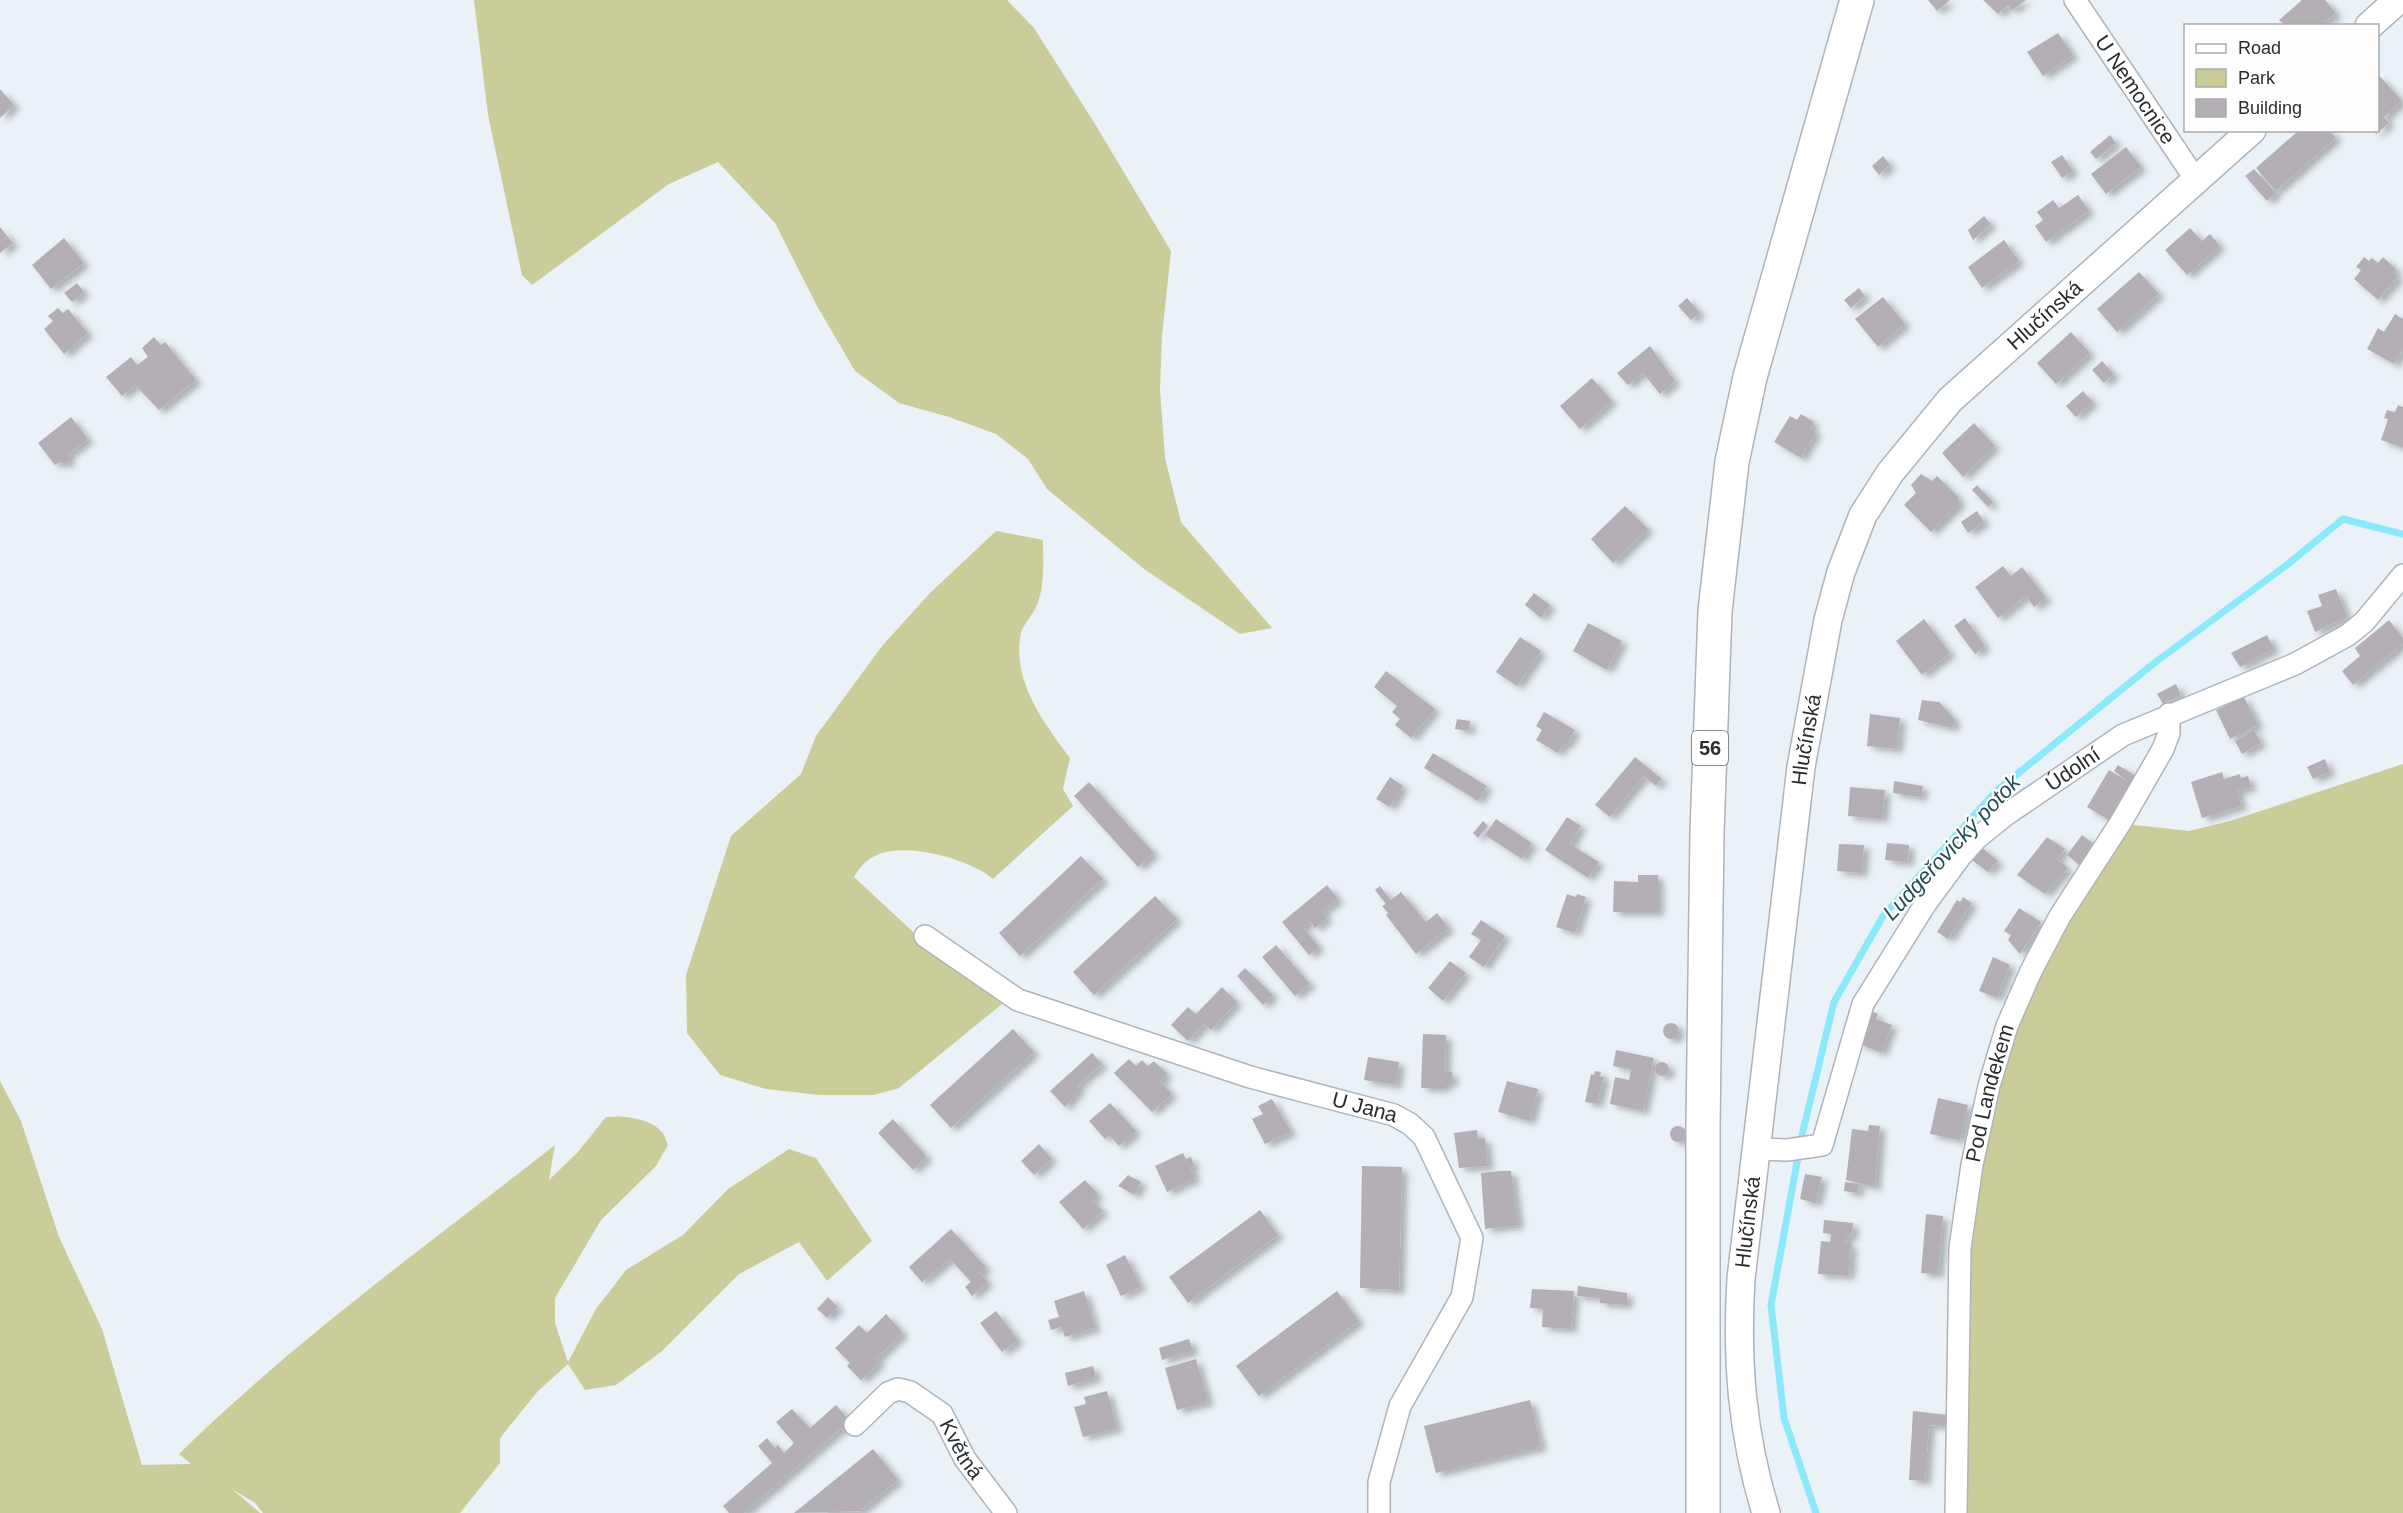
<svg xmlns="http://www.w3.org/2000/svg" width="2403" height="1513" font-family="Arial,sans-serif">
	<style>
		.green { fill: #cacd9a }
		.lines { fill: none; stroke-linecap: round; stroke-linejoin: round }
		.stream { stroke: #8be9fb; stroke-width: 7 }
		.building { fill: #b4afb5; filter: url(#shadow) }
		.minor-casing { stroke: #aeb4ba; stroke-width: 24 }
		.tertiary-casing { stroke: #aeb4ba; stroke-width: 30 }
		.primary-casing { stroke: #aeb4ba; stroke-width: 36 }
		.minor { stroke: #fff; stroke-width: 21 }
		.tertiary { stroke: #fff; stroke-width: 27 }
		.primary { stroke: #fff; stroke-width: 33 }
		.labels { text-anchor: middle; stroke-width: 4.5; stroke-linejoin: round; paint-order: stroke }
		.shield { fill: #fefefe; stroke: #6a6b6c; stroke-width: 1.5 }
		.shield-label { font-size: 20px; font-weight: bold; fill: #2a2c2e }
		.street-label { font-size: 21px; fill: #2a2c2e; stroke: #fefefe }
		.water-label { font-size: 22px; font-style: italic; fill: #244f57; stroke: #fefefe }
	</style>
	<defs>
		<filter id="shadow"><feDropShadow dx="6" dy="4" stdDeviation="3" flood-color="#0004"/></filter>
	</defs>
	<rect width="100%" height="100%" fill="#ebf2f7"/>
	<!-- green -->
	<path class="green" d="M474,0H1007L1034,28L1095,124L1171,251L1162,336L1160,389L1165,458L1181,522L1272,628L1240,634L1144,569L1047,489L1028,459L996,434L949,417L899,403L855,371L817,306L775,223L718,162L669,184L532,285L522,275L488,115Z
		M996,531L1043,540C1043,560 1045,586 1037,605C1033,615 1024,623 1021,633C1011,680 1044,723 1070,758L1063,789L1073,806L993,879C969,859 912,844 882,853C869,857 860,866 854,877L924,942L1002,1004L899,1088L874,1095H819L766,1089L720,1075L687,1033L686,975L731,836L801,774L816,736L882,646L930,593Z
		M2403,764V1513H1963L1967,1246L1983,1148L2015,1027L2039,972L2126,824L2189,831L2230,821Z
		M0,1081L21,1121L59,1237L102,1329L142,1465L191,1464L179,1454C295,1340 427,1245 555,1145L549,1180L577,1153L606,1117C622,1115 650,1118 662,1132C665,1135 666,1142 668,1145L656,1166L601,1220L555,1298V1323L568,1362L596,1309L626,1270L683,1235L728,1189L789,1149L816,1158L872,1241L827,1281L799,1242L739,1274L661,1352L616,1385L585,1390L568,1364L538,1391L500,1438V1463L460,1513H263L255,1503L232,1489L260,1513H0Z"/>
	<g class="lines">
		<!-- stream -->
		<path class="stream" d="M1816,1513L1784,1418L1771,1305L1802,1135L1834,1002L1883,916L1995,792L2153,664L2288,564L2343,519L2403,534"/>
	</g>
	<!-- building -->
	<path class="building" d="M1928,0H1950L1937,11Z
		M1983,0H2026L2012,10L2008,5L1998,14Z
		M2302,0H2325L2336,13L2321,26H2285L2279,20Z
		M2058,33L2073,55L2043,76L2027,52Z
		M2378,74L2402,101L2384,117L2389,123L2376,134L2373,130H2378Z
		M0,89L14,105L0,118Z
		M2299,130H2329L2336,138L2276,191L2256,168Z
		M2110,135L2116,143L2096,159L2090,152Z
		M2126,147L2141,167L2106,194L2091,174Z
		M2062,155L2073,171L2062,178L2051,162Z
		M1883,156L1890,165L1879,175L1872,166Z
		M2254,169L2276,193L2267,201L2245,176Z
		M2078,195L2089,211L2046,242L2035,226L2043,220L2037,212L2053,200L2059,208Z
		M1984,216L1991,224L1973,240L1968,230Z
		M0,227L13,243L0,253Z
		M2190,228L2202,241L2210,234L2220,246L2187,275L2165,250Z
		M64,238L84,263L51,289L32,265Z
		M2004,240L2019,261L1982,288L1968,267Z
		M2364,257L2369,261L2372,258L2378,263L2383,257L2396,269L2393,272L2398,277L2378,300L2354,279L2361,270L2356,267Z
		M2139,272L2159,294L2117,332L2097,309Z
		M77,283L84,292L72,302L64,293Z
		M1859,288L1865,296L1851,308L1844,300Z
		M1883,297L1905,324L1878,347L1855,319Z
		M1687,298L1700,313L1691,320L1678,306Z
		M58,308L63,313L68,309L88,333L64,354L44,329L53,321L48,316Z
		M2395,314L2403,319V348L2394,364L2367,349L2378,328L2384,332Z
		M2071,332L2090,353L2056,384L2037,363Z
		M154,337L161,345L165,342L196,380L159,410L135,385L122,396L106,377L131,357L137,365L148,357L142,348Z
		M1650,346L1675,381L1660,394L1643,373L1628,385L1617,373Z
		M2102,361L2114,374L2104,383L2092,370Z
		M1592,378L1612,401L1580,429L1560,406Z
		M2083,391L2093,402L2076,417L2066,406Z
		M2398,405L2403,407V448L2381,440L2388,419L2384,418L2387,410L2395,412Z
		M1801,414L1814,422L1810,428L1816,432L1801,458L1774,442L1790,416L1797,420Z
		M71,417L88,439L68,455L69,461L65,464L59,462L55,465L38,443Z
		M1974,423L1995,446L1963,477L1942,453Z
		M1921,474L1932,481L1937,476L1959,498L1957,500L1960,503L1931,532L1904,505L1916,493L1911,485Z
		M1977,485L1993,502L1988,507L1972,490Z
		M1625,506L1648,529L1613,563L1591,539Z
		M1977,511L1984,522L1968,533L1961,522Z
		M2003,566L2011,576L2022,567L2046,598L2034,607L2026,596L1998,618L1975,587Z
		M2336,589L2347,617L2315,632L2307,611L2322,606L2318,595Z
		M1534,593L1550,605L1541,618L1525,605Z
		M1965,618L1985,646L1975,654L1954,626Z
		M1924,619L1950,653L1922,675L1896,641Z
		M2389,620L2403,638V644L2353,685L2342,671L2360,656L2355,648Z
		M1588,623L1622,641L1607,670L1573,651Z
		M2267,635L2274,649L2240,667L2231,653Z
		M1520,637L1541,651L1517,686L1496,672Z
		M1386,671L1435,709L1411,738L1395,725L1400,719L1392,712L1397,706L1374,687Z
		M2176,684L2181,695L2163,704L2157,694Z
		M2244,697L2258,725L2230,739L2216,710Z
		M1922,700L1939,702L1955,720L1952,728L1918,720Z
		M1544,712L1575,730L1567,745L1564,743L1558,753L1536,740L1542,730L1536,726Z
		M1870,714L1900,718L1897,749L1867,746Z
		M1457,719L1470,721L1469,731L1455,729Z
		M2254,730L2261,743L2242,754L2235,741Z
		M1433,753L1487,786L1478,801L1424,768Z
		M1635,757L1662,779L1656,786L1644,776L1610,817L1595,805Z
		M2325,759L2330,772L2313,779L2307,767Z
		M2118,765L2136,776L2110,821L2087,807L2109,770L2127,781L2114,771Z
		M2222,772L2224,779L2240,774L2241,778L2248,776L2251,787L2237,791L2242,806L2202,818L2191,782Z
		M1390,777L1403,786L1390,807L1376,799Z
		M1894,781L1923,786L1921,797L1893,793Z
		M1089,782L1154,853L1138,867L1074,796Z
		M1850,787L1885,790L1882,819L1848,816Z
		M1567,817L1581,826L1570,844L1599,862L1588,878L1545,850Z
		M1496,819L1532,843L1522,859L1485,835Z
		M1483,821L1488,826L1478,838L1473,833Z
		M2082,835L2094,844L2079,865L2067,855Z
		M2047,837L2065,849L2057,859L2068,868L2045,894L2017,875Z
		M1887,843L1909,845L1908,862L1885,860Z
		M1839,844L1864,845L1862,873L1837,871Z
		M1979,845L1998,861L1988,872L1969,858Z
		M1081,856L1103,879L1020,956L999,933Z
		M1638,875H1658V912H1613L1614,881L1638,882Z
		M1327,885L1338,899L1322,912L1327,918L1315,928L1310,921L1303,927L1319,947L1309,955L1282,922Z
		M1380,886L1391,900L1401,892L1426,922L1437,913L1449,928L1416,954L1386,915L1388,913L1382,906L1386,904L1375,890Z
		M1567,894L1576,897L1577,894L1586,897L1575,933L1556,927Z
		M1155,896L1177,919L1094,995L1073,972Z
		M1963,897L1972,903L1948,939L1937,932L1957,900L1960,902Z
		M2019,908L2041,922L2020,954L2008,940L2011,935L2004,931Z
		M1481,920L1505,936L1484,967L1469,957L1481,940L1471,934Z
		M1276,945L1310,984L1295,996L1262,957Z
		M1993,957L2010,965L1997,998L1979,991Z
		M1450,961L1466,973L1443,1001L1428,988Z
		M1245,968L1273,995L1263,1005L1237,976Z
		M1222,987L1237,1002L1211,1030L1204,1024L1188,1041L1171,1025L1188,1007L1196,1014Z
		M1871,1011L1878,1014L1876,1019L1892,1025L1881,1053L1858,1043Z
		M1663 1031a8 8 0 1 1 16 0a8 8 0 1 1-16 0Z
		M1013,1029L1034,1052L951,1128L930,1105Z
		M1423,1034L1446,1035L1445,1072H1452V1083H1445V1088H1421Z
		M1616,1050L1654,1058L1643,1111L1610,1104L1615,1077L1629,1080L1631,1070L1613,1066Z
		M1092,1053L1102,1064L1077,1086L1080,1088L1065,1107L1050,1091Z
		M1368,1057L1399,1062L1396,1085L1364,1080Z
		M1129,1059L1136,1066L1142,1060L1148,1066L1154,1061L1167,1074L1160,1081L1172,1094L1152,1112L1114,1073Z
		M1655 1069a7 7 0 1 1 14 0a7 7 0 1 1-14 0Z
		M1595,1071L1601,1072L1600,1076L1604,1077L1597,1104L1585,1102L1591,1074L1594,1075Z
		M1507,1081L1538,1089L1530,1121L1498,1112Z
		M1938,1098L1968,1105L1960,1140L1930,1134Z
		M1272,1099L1291,1132L1265,1144L1252,1119L1263,1114L1258,1106Z
		M1110,1103L1136,1131L1119,1146L1109,1135L1105,1139L1089,1121Z
		M893,1119L927,1157L913,1170L878,1133Z
		M1869,1125L1880,1126L1875,1187L1846,1180L1852,1129L1868,1131Z
		M1670 1134a8 8 0 1 1 16 0a8 8 0 1 1-16 0Z
		M1477,1130L1478,1139L1485,1138L1488,1166L1459,1168L1454,1133Z
		M1039,1144L1052,1159L1034,1175L1021,1161Z
		M1183,1153L1186,1159L1191,1157L1194,1166L1190,1167L1195,1178L1167,1192L1155,1166Z
		M1362,1166L1402,1167L1399,1290L1360,1288Z
		M1501,1171H1511L1518,1225L1485,1229L1481,1173Z
		M1805,1174L1822,1177L1816,1203L1800,1199Z
		M1128,1175L1141,1182L1135,1195L1118,1186Z
		M1085,1180L1098,1194L1092,1200L1103,1211L1083,1229L1059,1202Z
		M1845,1182L1859,1184L1858,1193L1844,1191Z
		M1260,1210L1278,1235L1188,1303L1169,1277Z
		M1926,1214L1943,1216L1938,1274L1921,1273Z
		M1824,1220L1853,1223L1852,1237L1847,1236L1846,1244H1851L1849,1276L1818,1274L1821,1241L1830,1242L1831,1234L1823,1233Z
		M951,1229L986,1267L980,1273L988,1282L972,1296L965,1287L971,1282L950,1259L922,1282L909,1267Z
		M1125,1255L1141,1287L1121,1296L1106,1265Z
		M1578,1286L1627,1293V1305L1600,1303V1298L1577,1296Z
		M1532,1289L1574,1291L1571,1329L1542,1327L1543,1309L1530,1308Z
		M1084,1291L1095,1328L1065,1337L1061,1327L1051,1330L1048,1320L1059,1317L1054,1301Z
		M1337,1291L1359,1321L1259,1396L1236,1366Z
		M828,1297L838,1307L827,1318L817,1309Z
		M996,1311L1018,1340L1002,1352L980,1323Z
		M886,1314L903,1333L876,1359L879,1363L861,1380L847,1366L850,1363L835,1348L859,1325L867,1333Z
		M1189,1339L1193,1351L1162,1360L1159,1348Z
		M1196,1359L1208,1402L1177,1410L1165,1368Z
		M1093,1366L1096,1378L1068,1386L1065,1373Z
		M1107,1391L1117,1428L1083,1437L1074,1407L1086,1404L1084,1397Z
		M1530,1400L1541,1447L1436,1473L1424,1426Z
		M836,1405L850,1421L744,1513H729L723,1506L772,1463L758,1446L767,1438L775,1448L778,1445L784,1453L794,1443L776,1422L792,1409L810,1428Z
		M1913,1411L1947,1415V1426L1929,1425L1925,1481L1909,1480Z
		M873,1449L898,1480L862,1509L863,1511L794,1513Z"/>
	<g class="lines">
		<!-- minor casing -->
		<g class="minor-casing">
			<g id="minor">
				<path id="s1" d="M2075,0L2196,180"/>
				<path id="s2" d="M925,936L1018,1000L1250,1077L1394,1115L1410,1124L1424,1137L1472,1238L1462,1297L1400,1406L1379,1482V1513"/>
				<path id="s3" d="M1757,1149L1787,1150L1822,1145L1863,1004L1926,903L1960,857L1977,838L2007,814L2123,735L2295,664L2348,635L2364,622L2403,575"/>
				<path id="s4" d="M855,1425L888,1393L898,1389L910,1392L942,1414L965,1459L1006,1513"/>
				<path id="s5" d="M1956,1513L1960,1248L1972,1165L1989,1086L2007,1026L2031,971L2060,916L2121,822L2163,749L2169,733V714"/>
			</g>
		</g>
		<!-- tertiary casing -->
		<g class="tertiary-casing">
			<g id="tertiary">
				<path d="M2369,26L2398,0"/>
				<path id="s6" d="M1766,1513C1742,1435 1736,1360 1741,1279L1801,767L1828,620L1841,572L1863,515L1890,473L1950,400L2252,130"/>
			</g>
		</g>
		<!-- primary casing -->
		<g class="primary-casing">
			<path id="primary" d="M1703,1513V1125L1707,833L1715,611L1732,462L1750,377L1857,0"/>
		</g>
		<!-- minor -->
		<use href="#minor" class="minor"/>
		<!-- tertiary -->
		<use href="#tertiary" class="tertiary"/>
		<!-- primary -->
		<use href="#primary" class="primary"/>
	</g>
	<g class="labels">
		<!-- shield labels -->
		<rect class="shield" x="1692" y="731" width="36" height="34" rx="4.5"/>
		<g class="shield-label">
			<text x="1710" y="755">56</text>
		</g>
		<!-- street labels -->
		<g class="street-label">
			<text dy="7" stroke="none"><textPath href="#s1" startOffset="108">U Nemocnice</textPath></text>
			<text dy="7" stroke="none"><textPath href="#s6" startOffset="1284">Hlučínská</textPath></text>
			<text dy="7" stroke="none"><textPath href="#s6" startOffset="780">Hlučínská</textPath></text>
			<text dy="7" stroke="none"><textPath href="#s3" startOffset="532">Údolní</textPath></text>
			<text dy="7" stroke="none"><textPath href="#s5" startOffset="423">Pod Landekem</textPath></text>
			<text dy="7" stroke="none"><textPath href="#s2" startOffset="476">U Jana</textPath></text>
			<text dy="7" stroke="none"><textPath href="#s6" startOffset="294">Hlučínská</textPath></text>
			<text dy="7" stroke="none"><textPath href="#s4" startOffset="148">Květná</textPath></text>
		</g>
		<!-- water labels -->
		<g class="water-label">
			<text transform="translate(1951 847) rotate(-47)" y="8">Ludgeřovický potok</text>
		</g>
	</g>
	<!-- legend -->
	<rect x="2184" y="24" width="195" height="108" fill="#fefefe" stroke="#a9aaab" stroke-width="1.5"/>
	<rect x="2196" y="44" width="30" height="9" fill="#ffffff" stroke="#a9aaab" stroke-width="1.5"/>
	<text x="2238" y="54" font-size="18" fill="#2a2c2e">Road</text>
	<rect x="2196" y="69" width="30" height="18" fill="#cacd9a" stroke="#a9aaab" stroke-width="1.5"/>
	<text x="2238" y="84" font-size="18" fill="#2a2c2e">Park</text>
	<rect x="2196" y="99" width="30" height="18" fill="#b4afb5" stroke="#a9aaab" stroke-width="1.5"/>
	<text x="2238" y="114" font-size="18" fill="#2a2c2e">Building</text>
</svg>
